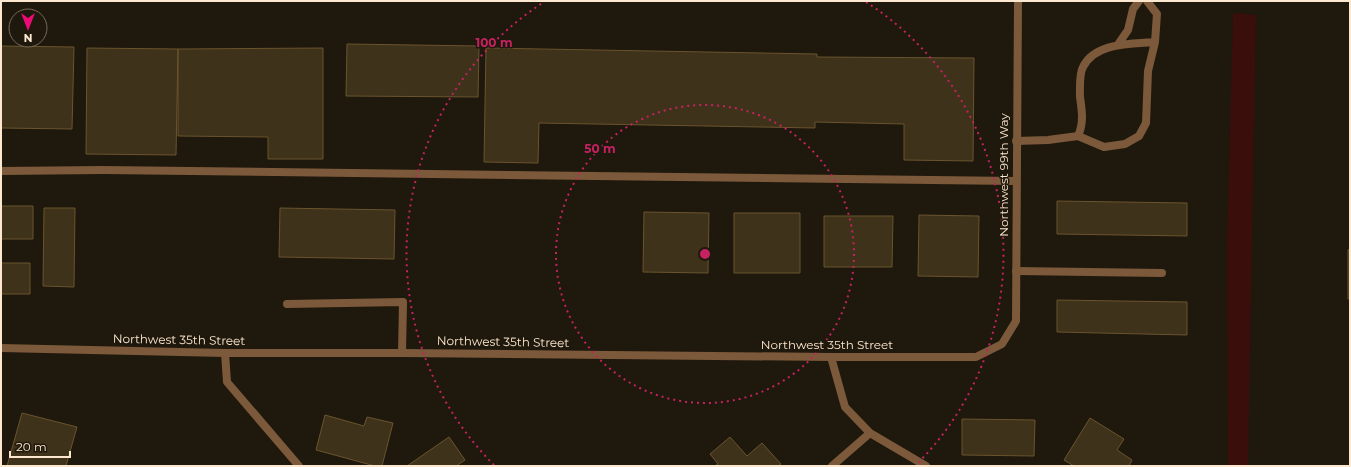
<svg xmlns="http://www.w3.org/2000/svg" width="1351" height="467" font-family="Montserrat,sans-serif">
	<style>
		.water { fill: #3a0e0b }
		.building { fill: #3f321a; stroke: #6a542d }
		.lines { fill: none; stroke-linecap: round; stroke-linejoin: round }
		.service { stroke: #7c593a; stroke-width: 8 }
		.minor { stroke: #7c593a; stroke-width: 8 }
		.ring { fill: none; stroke: #c52261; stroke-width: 2; stroke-dasharray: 2 4 }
		.labels { text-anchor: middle; stroke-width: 3; stroke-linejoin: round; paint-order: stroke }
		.street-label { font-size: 12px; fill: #fde7ce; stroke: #1f180d }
		.centre { fill: #c52261; stroke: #1f180d; stroke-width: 2 }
		.ring-label { font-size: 12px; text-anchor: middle; font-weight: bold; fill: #c52261; stroke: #1f180d; stroke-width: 3; stroke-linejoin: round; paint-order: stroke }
	</style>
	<rect width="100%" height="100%" fill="#1f180d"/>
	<!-- water -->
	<path class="water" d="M1233,13L1256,15L1248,466H1228L1227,242Z"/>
	<!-- building -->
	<path class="building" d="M347,44L479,46L478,97L346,96Z
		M1,46L74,47L72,129L1,128Z
		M87,48L178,49L176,155L86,154Z
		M323,48V159H268V137L178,136V49Z
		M486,48L817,54V57L974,58L973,161L904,160V124L815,122V128L539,123L538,163L484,162Z
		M1057,201L1187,203V236L1057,234Z
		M1,206H33V239H1Z
		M44,208H75L74,287L43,286Z
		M280,208L395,210L394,259L279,257Z
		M644,212L709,213L708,273L643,272Z
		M734,213H800V273H734Z
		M919,215L979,216L978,277L918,276Z
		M824,216H893L892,267H824Z
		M1350,248V299H1348V250Z
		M1,263H30V294H1Z
		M1057,300L1187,302V335L1057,332Z
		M22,413L77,427L66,466H7Z
		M325,415L364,426L367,417L393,423L382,466H375L316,450Z
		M1090,418L1124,439L1117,450L1132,460L1129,466H1074L1064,460Z
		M962,419L1035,420L1034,456L962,455Z
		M449,437L465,460L456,466H407Z
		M730,437L747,456L762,443L781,464L778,466H715L718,464L710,454Z"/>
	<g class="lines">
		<!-- service -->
		<path class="service" d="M1119,43L1128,30L1133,9L1139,1
			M1078,136C1084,123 1082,111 1080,97C1080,89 1079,74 1083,67C1095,42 1132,44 1155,42
			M1016,141L1048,140L1078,136L1104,147L1125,144L1139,136L1146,123L1148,71L1155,42L1157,14L1147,1
			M1016,271L1162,273
			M287,304L403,302L402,353"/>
		<!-- minor -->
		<path class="minor" d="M1,171L103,170L1016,181
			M1,348L225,353H402L831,357H976L1002,344L1016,321L1018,1
			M225,353L227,382L299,466
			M831,357L845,407L870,433L926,466
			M832,466L870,433"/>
	</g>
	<!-- distance rings -->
	<g class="ring">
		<circle cx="705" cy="254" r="149"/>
		<path d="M494 465A299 299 0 0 1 544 2M866 2A299 299 0 0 1 916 465"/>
	</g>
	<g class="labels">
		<!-- street labels -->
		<g class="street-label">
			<text transform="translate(1004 175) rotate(-90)" y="4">Northwest 99th Way</text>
			<text transform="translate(179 340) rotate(1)" y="4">Northwest 35th Street</text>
			<text transform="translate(503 342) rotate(1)" y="4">Northwest 35th Street</text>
			<text x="827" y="349">Northwest 35th Street</text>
		</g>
	</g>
	<circle cx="705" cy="254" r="6" class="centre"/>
	<g class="ring-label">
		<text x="494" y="47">100 m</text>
		<text x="600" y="153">50 m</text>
	</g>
	<!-- border -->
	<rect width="1351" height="467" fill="none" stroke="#fde7ce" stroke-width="4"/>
	<!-- north arrow -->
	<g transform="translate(28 28) rotate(180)"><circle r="19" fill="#1f180d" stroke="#786b5a"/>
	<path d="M0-3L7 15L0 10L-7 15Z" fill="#ec0b74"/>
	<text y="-6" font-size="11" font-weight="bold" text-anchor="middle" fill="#fde7ce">N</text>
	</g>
	<!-- scale -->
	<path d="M10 451v6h60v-6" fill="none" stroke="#fde7ce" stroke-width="2"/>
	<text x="16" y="451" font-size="12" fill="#fde7ce" stroke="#1f180d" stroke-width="3" paint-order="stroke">20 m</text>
</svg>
